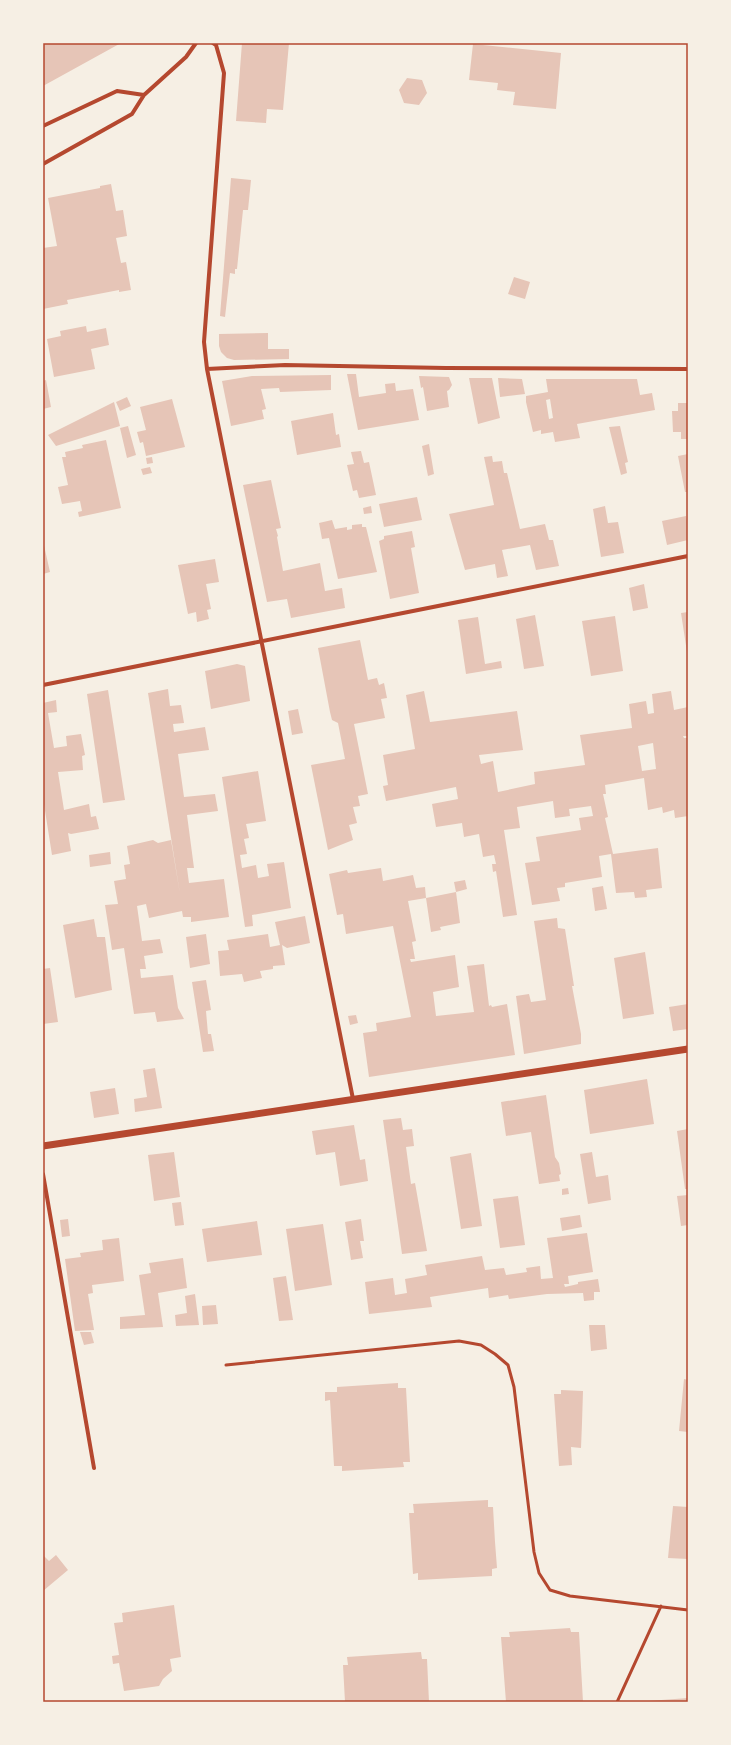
<svg xmlns="http://www.w3.org/2000/svg" width="731" height="1745" font-family="Raleway,sans-serif">
	<style>
		.building { fill: #e6c5b7; fill-rule: evenodd }
		.lines { fill: none; stroke-linecap: round; stroke-linejoin: round }
		.service { stroke: #b5482f; stroke-width: 3 }
		.minor { stroke: #b5482f; stroke-width: 4 }
		.tertiary { stroke: #b5482f; stroke-width: 7 }
		.neatline { fill: none; stroke: #b5482f; stroke-width: 1.5 }
	</style>
	<rect width="100%" height="100%" fill="#f6efe4"/>
	<!-- building -->
	<path class="building" d="M43,43H121L43,86Z
		M242,43H289L283,110L267,109L266,123L236,121Z
		M473,44L561,53L556,109L513,105L515,92L497,90L498,83L469,80Z
		M407,78L422,80L427,93L419,105L404,103L399,90Z
		M231,178L251,180L248,210H243L237,269H235V274L230,273L225,317L220,316Z
		M111,184L116,211L123,210L127,236L116,238L121,263L126,262L131,290L119,292V290L67,300L68,304L43,309V248L57,246L48,198L100,188V186Z
		M514,277L530,282L525,299L508,294Z
		M86,326L87,332L106,328L109,345L91,349L95,369L54,377L47,339L61,336L60,331Z
		M268,333V349H289V359L234,360L227,358L221,352L219,346V334Z
		M347,374H356L359,397L386,393L385,384L395,383L396,391L413,389L419,420L358,430Z
		M331,375V390L280,392L279,388L261,389L266,409L262,410L264,419L231,426L222,381L252,376Z
		M419,376L449,377L452,385L449,390L447,391L449,407L427,411L423,387L421,388Z
		M469,378H492L500,418L478,424Z
		M498,378L522,379L525,394L500,397Z
		M546,379H637L640,395L652,393L655,410L577,424L580,438L555,442L553,432L541,434V430L533,432L526,402V396L548,392ZM550,399L553,418L549,419L546,400Z
		M46,380L51,407L43,409V381Z
		M127,397L131,406L120,411L116,402Z
		M172,399L185,447L146,456L143,442L140,443L137,432L146,430L140,407Z
		M114,402L120,426L56,446L48,435Z
		M678,403H688V439H681V432H673L672,411H678Z
		M333,413L336,435L339,434L341,447L297,455L291,421Z
		M128,426L136,455L127,458L120,428Z
		M620,426L628,462L625,463L627,473L621,475L609,427Z
		M106,440L121,508L79,517L78,512L82,511L80,501L62,504L58,487L68,485L62,457H66L65,452L83,448L82,445Z
		M429,444L434,474L428,476L422,446Z
		M361,451L364,463L369,462L376,495L359,498L357,490L353,491L347,465L354,464L351,452Z
		M688,454V492H685L678,456Z
		M492,456L493,462L502,461L504,473H507L520,529L545,524L549,540H553L559,566L536,570L530,545L502,550L508,576L497,578L495,564L465,570L449,514L494,505L484,457Z
		M152,457L153,463L147,464L146,458Z
		M150,467L152,473L143,475L141,469Z
		M271,480L281,528L276,529L278,536L277,537L283,571L320,563L325,591L342,588L345,608L291,618L287,599L267,602L243,485Z
		M417,497L422,520L384,527L379,504Z
		M371,506L372,513L364,514L363,508Z
		M605,506L608,523L618,522L624,553L601,557L593,509Z
		M686,516L688,526V540L667,545L662,521Z
		M332,520L335,529L347,527V530L352,529V525L362,524V527H366L377,572L338,579L329,538L322,539L319,523Z
		M412,531L415,547L411,548L419,593L390,599L379,541L384,539V536Z
		M43,541L50,572L43,574Z
		M215,559L219,582L206,584L211,609L207,610L209,619L197,622L196,612L188,614L178,565Z
		M644,584L648,608L633,611L629,588Z
		M688,612V651L687,652L681,613Z
		M535,615L544,666L524,669L516,619Z
		M615,616L623,671L591,676L582,621Z
		M478,617L485,664L501,661L502,668L466,674L458,620Z
		M360,640L368,680L377,678L379,685L384,683L387,698L381,699L385,718L354,724L368,794L358,796L360,806L353,807L357,823L349,825L353,840L328,850L311,765L345,759L338,723L332,720L330,712L318,648Z
		M237,664L245,666L250,701L211,709L205,671Z
		M168,689L170,706L181,705L184,723L173,724L174,732L205,727L209,750L178,754L184,797L215,794L218,811L187,815L194,868H187L189,883L224,879L229,917L191,922V917H183L182,911L149,918L146,904L137,906L142,941L160,939L163,953L144,956L146,969H140L141,978L173,975L178,1008L184,1019L157,1022L155,1012L134,1014L124,948L112,950L105,905L118,904L114,881L126,879L124,865L130,864L127,846L153,840L158,843L171,840L180,894L148,693Z
		M108,690L125,800L103,803L87,694Z
		M424,691L430,722L517,711L523,750L479,755L481,764L493,761L498,792L535,784L534,772L585,765L580,735L632,728L629,704L646,701L648,714L654,713L652,694L671,691L674,710L688,707V736H683L684,738H688V816L675,818L674,810L663,813L662,807L648,810L644,778L605,785L606,794H603L608,817L605,818L613,854L658,848L662,888L646,890L647,897L635,898L634,892L616,893L611,854L599,856L602,877L565,883V887L557,888L560,901L532,905L525,863L540,861L536,837L581,830L579,818L593,816L591,806L569,809L570,816L555,818L553,801L517,807L520,828L504,830L517,915L503,917L496,871L493,872L492,864H496L494,855L483,857L479,834L464,837L462,823L436,827L432,804L458,799L456,787L386,801L383,786L388,785L383,755L415,749L406,695ZM653,743L656,769L642,771L638,746Z
		M56,700L57,712L48,713L54,748L67,746L66,736L81,734L85,755L82,756L83,770L58,772L64,810L89,804L91,817L96,816L99,829L71,834L68,833L71,851L52,855L43,798V703Z
		M298,709L303,733L292,735L288,711Z
		M258,771L266,821L246,824L249,838L244,839L247,854L240,855L242,868L256,865L258,878L269,876L267,864L284,862L291,908L252,915L253,926L245,927L222,777Z
		M110,852L111,864L90,867L89,855Z
		M381,868L383,881L413,875L416,888L425,887L426,898L408,901L416,941L412,942L415,959H410L411,962L455,955L459,987L433,992L436,1016L474,1012L467,966L484,964L489,1006L491,1005L492,1007L507,1004L515,1055L369,1077L363,1033L377,1031L376,1023L411,1017L408,1002L393,926L346,934L343,914L337,915L329,874L347,870L348,873Z
		M465,880L467,889L456,892L454,882Z
		M603,886L607,909L595,911L592,888Z
		M456,892L460,923L440,927L441,930L431,932L426,898Z
		M305,916L310,943L287,948L282,945L285,965L273,966V969L260,971L262,978L244,982L242,974L220,976L218,951L229,950L227,940L268,934L270,947L280,945L275,922Z
		M557,918L558,928L565,929L574,986H572L581,1034V1044L524,1054L516,996L529,994L531,1002L546,1000L534,921Z
		M94,919L97,937H105L112,990L75,998L63,925Z
		M206,934L210,964L190,968L186,937Z
		M645,952L654,1014L623,1019L614,958Z
		M50,968L58,1022L43,1024V969Z
		M206,980L211,1010L206,1011L208,1034H211L214,1051L203,1052L192,982Z
		M688,1004V1029L673,1031L669,1007Z
		M356,1015L358,1023L350,1025L348,1016Z
		M155,1068L162,1108L135,1112L134,1099L147,1097L143,1070Z
		M647,1079L654,1124L590,1134L584,1090Z
		M115,1088L119,1114L94,1118L90,1092Z
		M546,1095L555,1157L559,1163L561,1174L559,1175L560,1181L539,1184L531,1132L506,1136L501,1102Z
		M401,1118L403,1130L412,1129L414,1146L406,1147L411,1184L415,1183L427,1251L402,1254L383,1120Z
		M354,1125L360,1160L365,1159L368,1181L340,1186L335,1152L316,1155L312,1131Z
		M688,1129V1189H685L677,1131Z
		M174,1152L180,1197L154,1201L148,1155Z
		M592,1152L596,1177L608,1175L611,1200L588,1204L580,1154Z
		M471,1153L482,1226L461,1229L450,1157Z
		M568,1188L569,1194L562,1195V1189Z
		M688,1195V1225L681,1226L677,1196Z
		M518,1196L525,1245L500,1248L493,1199Z
		M181,1202L184,1225L175,1226L172,1203Z
		M580,1215L582,1227L562,1231L560,1218Z
		M68,1219L70,1236L62,1237L60,1220Z
		M361,1219L364,1241H360L363,1258L351,1260L345,1222Z
		M257,1221L262,1255L207,1262L202,1229Z
		M323,1224L332,1285L295,1291L286,1229Z
		M587,1233L593,1272L568,1276L569,1284H564L565,1287L578,1284V1282L598,1279L600,1292H594V1300L584,1301L583,1293L547,1294L509,1299L508,1295L489,1298L488,1288L430,1297L432,1307L369,1314L365,1282L393,1278L395,1295L407,1293L405,1279L427,1275L425,1265L482,1256L485,1270L504,1268L506,1275L527,1272L526,1268L540,1266L541,1279L553,1278L547,1238Z
		M119,1238L124,1281L92,1285L93,1293L88,1294L94,1330L75,1331L65,1259L81,1257L80,1253L103,1250L102,1240Z
		M183,1258L187,1288L158,1293L163,1327L120,1329V1317L145,1315L139,1275L151,1273L149,1263Z
		M286,1276L293,1320L279,1321L273,1278Z
		M195,1294L199,1325L176,1326L175,1315L187,1313L185,1296Z
		M216,1305L218,1324L203,1325L202,1306Z
		M589,1325H605L607,1349L591,1351Z
		M80,1332H91L94,1343L84,1345Z
		M684,1379L688,1380V1432L679,1431Z
		M398,1383V1388H406L410,1462H403L404,1467L342,1471V1466H334L330,1400L325,1401V1392H337V1387Z
		M561,1390L583,1391L582,1423L581,1448L571,1447L572,1465L559,1466L554,1394H561Z
		M488,1500V1507H493L495,1542L497,1568L492,1569V1576L418,1580V1573L413,1574L409,1513H414L413,1504Z
		M673,1506L688,1507V1559L668,1558Z
		M43,1555L49,1561L56,1555L68,1570L43,1591Z
		M174,1605L181,1657L170,1659L172,1671L163,1679L159,1686L124,1691L119,1663L113,1664L112,1656L119,1655L114,1623L123,1622L122,1613Z
		M570,1628L571,1632H579L583,1702H506L501,1637H510L509,1632Z
		M421,1652L422,1659H427L429,1702H345L343,1665H348L347,1657Z
		M688,1698V1702H648V1701Z"/>
	<g class="lines">
		<!-- service -->
		<path class="service" d="M226,1365L459,1341L481,1345L495,1354L508,1365L514,1387L534,1552L539,1573L550,1590L570,1596L688,1610
			M617,1702L661,1606"/>
		<!-- minor -->
		<path class="minor" d="M213,43L216,45L224,73L204,342L207,369L285,365L446,368L688,369
			M43,126L117,91L144,95
			M43,164L132,114L144,95L186,57L196,43
			M207,369L353,1099
			M43,685L688,556
			M43,1174L94,1468"/>
		<!-- tertiary -->
		<path class="tertiary" d="M43,1146L688,1049"/>
	</g>
	<!-- border -->
	<rect width="731" height="1745" fill="none" stroke="#f6efe4" stroke-width="88"/>
	<rect x="44" y="44" width="643" height="1657" class="neatline"/>
</svg>
